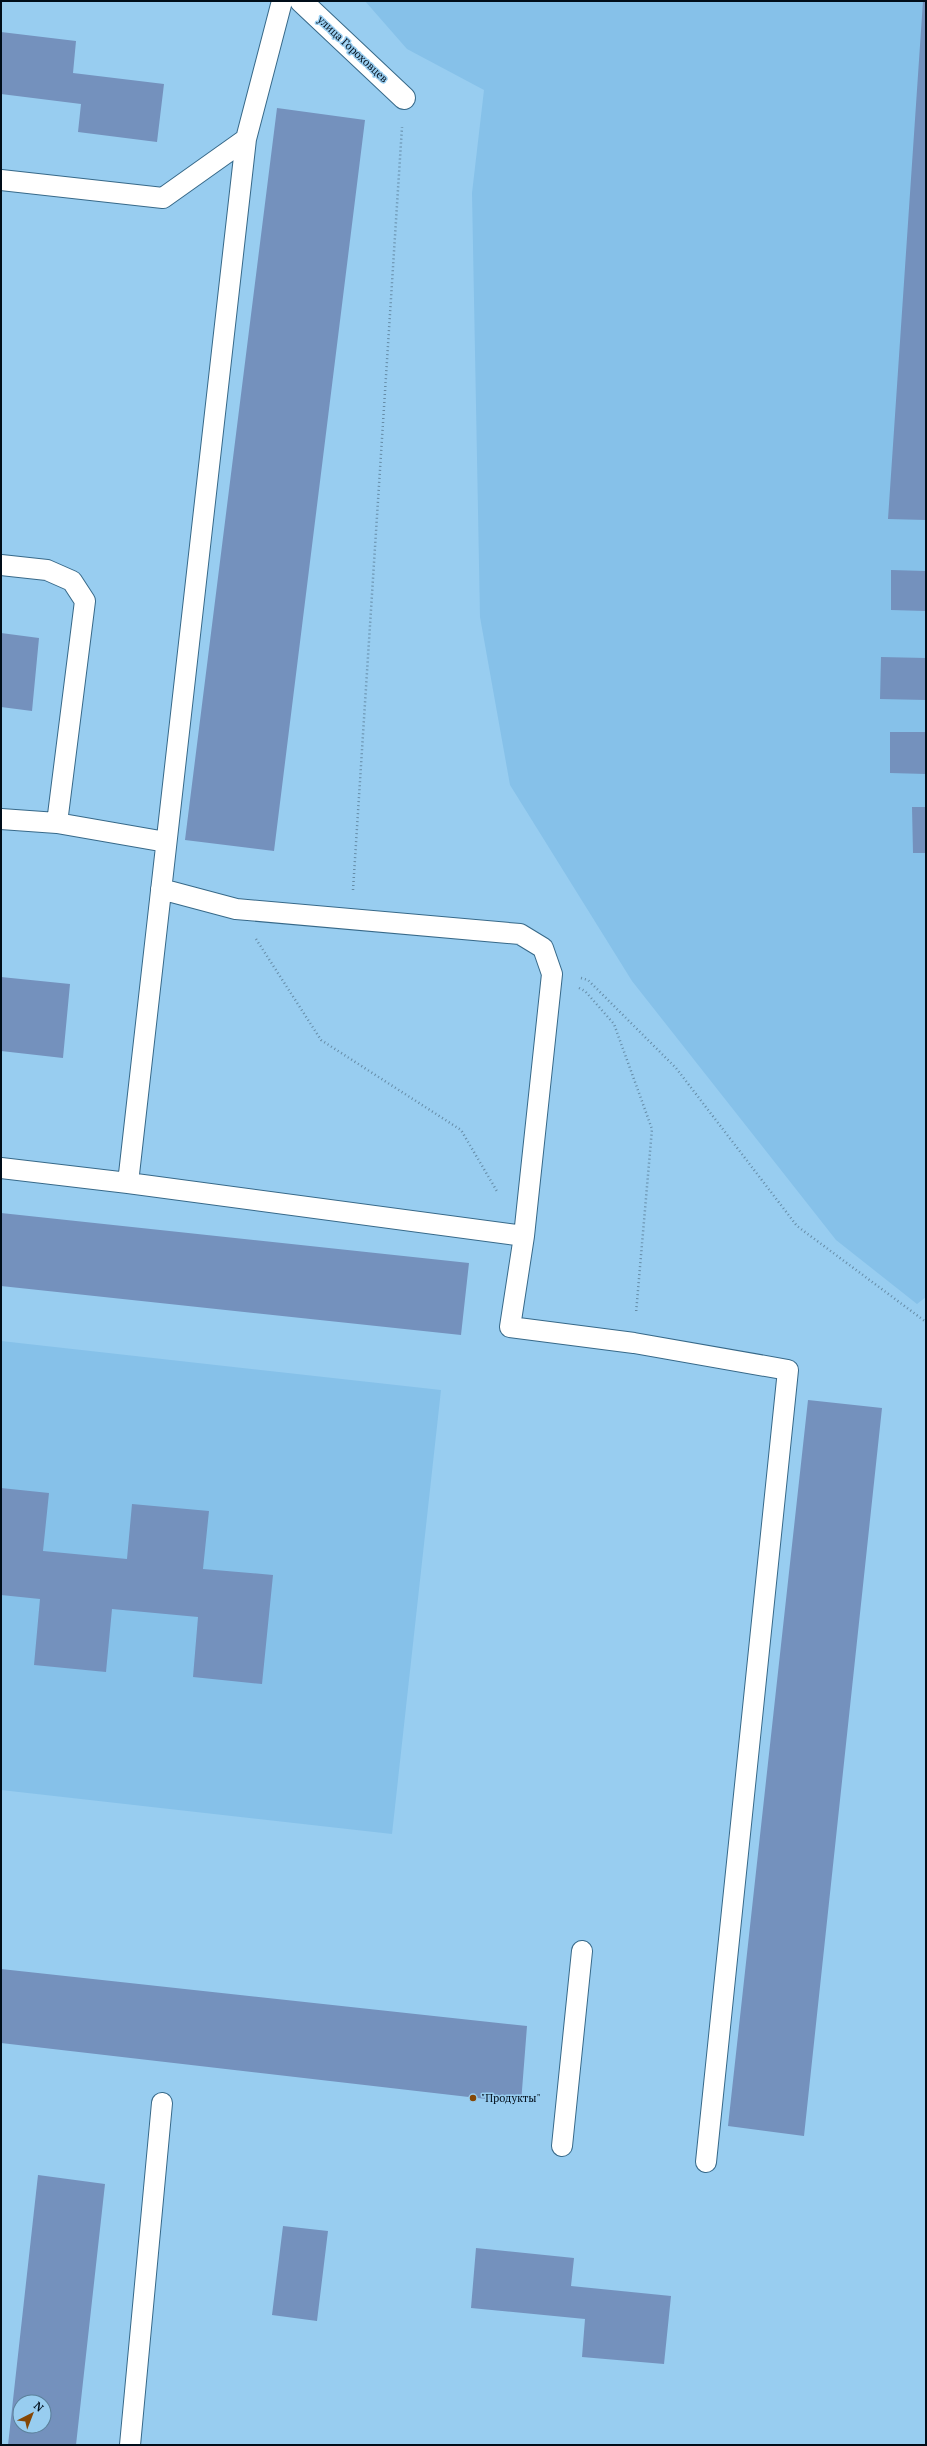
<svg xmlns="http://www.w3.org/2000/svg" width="927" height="2446" font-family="'PT Serif',serif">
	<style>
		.built { fill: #86c1e9 }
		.building { fill: #7491bd; fill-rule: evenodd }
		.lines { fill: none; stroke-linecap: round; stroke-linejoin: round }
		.lane-casing { stroke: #376989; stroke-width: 22 }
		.street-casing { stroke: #376989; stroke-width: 24 }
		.path { stroke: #658ca7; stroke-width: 2.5; stroke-dasharray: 1 3; stroke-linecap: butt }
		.lane { stroke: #fff; stroke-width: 20 }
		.street { stroke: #fff; stroke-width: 22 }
		.poi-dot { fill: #854706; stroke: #98cdf0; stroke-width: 1.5 }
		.labels { text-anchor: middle; stroke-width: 3; stroke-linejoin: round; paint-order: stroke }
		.street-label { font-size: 11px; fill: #000d19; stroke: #98cdf0 }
		.poi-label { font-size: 11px; fill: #000d19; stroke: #98cdf0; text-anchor: start }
	</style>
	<rect width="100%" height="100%" fill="#98cdf0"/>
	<!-- built -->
	<path class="built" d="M365,1H926V1297L917,1304L836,1240L632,981L510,785L480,617L472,193L484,90L407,49Z
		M1,1341L441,1390L392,1834L1,1790Z"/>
	<!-- building -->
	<path class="building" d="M923,1H926V520L888,519Z
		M1,32L76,41L73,73L164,84L157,142L78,132L81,104L1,94Z
		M277,108L365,120L274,851L185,840Z
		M891,570L926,571V611L891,610Z
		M1,633L39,638L32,711L1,707Z
		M881,657L926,658V700L880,699Z
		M890,732H926V774L890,773Z
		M912,807H926V853H913Z
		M1,977L70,984L63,1058L1,1051Z
		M1,1213L469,1263L461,1335L1,1286Z
		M808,1400L882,1408L804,2136L728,2126Z
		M1,1488L49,1493L43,1551L127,1559L132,1504L209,1511L203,1569L273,1575L262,1684L193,1677L198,1617L112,1609L106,1672L34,1665L40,1599L1,1595Z
		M1,1969L527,2026L521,2103L1,2043Z
		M38,2175L105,2184L76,2445H8ZM20,2402H44V2426H20Z
		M283,2226L328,2231L317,2321L272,2315Z
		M476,2248L574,2258L571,2286L671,2296L664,2364L582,2357L585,2319L471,2308Z"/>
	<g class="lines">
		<!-- lane casing -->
		<g class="lane-casing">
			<path id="lane" d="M282,1L246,139L128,1183L524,1236L510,1327L634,1343L788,1370L706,2162
				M1,180L163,198L246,139
				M1,565L47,570L72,581L85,601L57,823L166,842
				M1,819L57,823
				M161,889L236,909L520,934L543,948L552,974L524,1236
				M1,1168L128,1183
				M562,2146L582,1951
				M130,2445L162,2103"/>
		</g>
		<!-- street casing -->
		<g class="street-casing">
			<path id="street" d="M301,1L404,98"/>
		</g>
		<!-- path -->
		<path class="path" d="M353,890L402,127
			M256,939L321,1040L461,1130L498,1193
			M581,978L588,980L676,1068L797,1226L926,1322
			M579,988L585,991L614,1024L652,1129L636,1313"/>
		<!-- lane -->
		<use href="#lane" class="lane"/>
		<!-- street -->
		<use href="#street" class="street"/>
	</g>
	<!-- markers -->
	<circle class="poi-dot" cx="473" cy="2098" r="4"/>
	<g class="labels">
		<!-- street labels -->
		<g class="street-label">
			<text transform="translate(353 49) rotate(43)" y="4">улица Гороховцев</text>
		</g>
		<!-- poi labels -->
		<g class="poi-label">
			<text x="481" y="2102">"Продукты"</text>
		</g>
	</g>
	<!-- border -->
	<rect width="927" height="2446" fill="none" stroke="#000d19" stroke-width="4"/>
	<!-- north arrow -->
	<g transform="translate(32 2414) rotate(42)"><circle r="19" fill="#98cdf0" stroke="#5b809a"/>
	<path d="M0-3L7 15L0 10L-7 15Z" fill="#854706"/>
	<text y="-6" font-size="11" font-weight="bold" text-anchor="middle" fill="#000d19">N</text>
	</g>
</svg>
